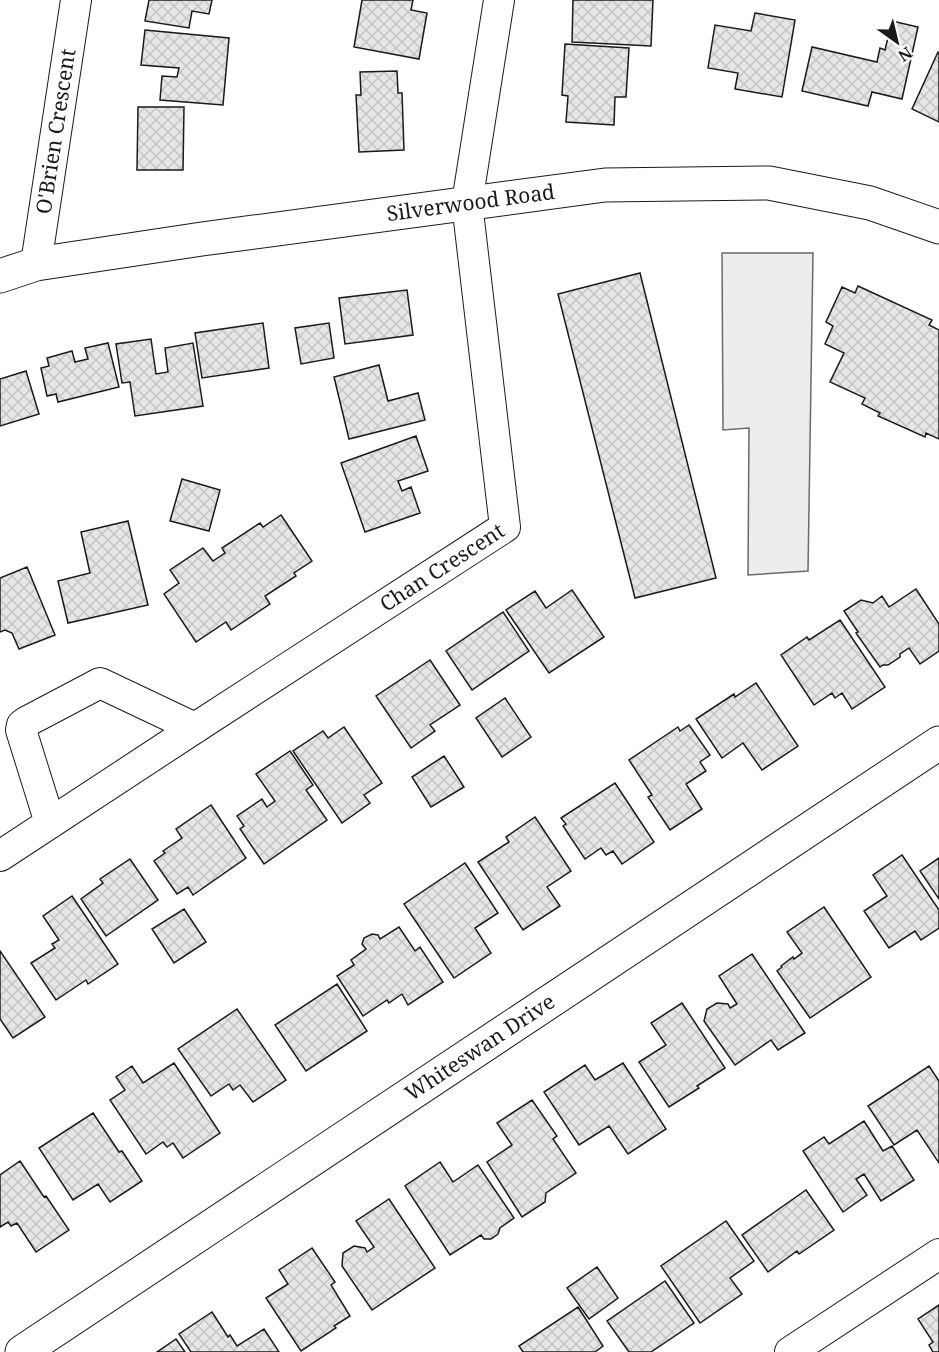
<svg xmlns="http://www.w3.org/2000/svg" width="939" height="1352" font-family="'Noto Serif',serif">
	<style>
		.pitch { fill: #ededed; stroke: #6a6a6a; stroke-width: 1.5 }
		.building { fill: url(#building-cross-hatch); stroke: #1a1a1a; stroke-width: 1.5 }
		.lines { fill: none; stroke-linecap: round; stroke-linejoin: round }
		.street-casing { stroke: #1a1a1a; stroke-width: 32 }
		.secondary-casing { stroke: #1a1a1a; stroke-width: 35 }
		.street { stroke: #fff; stroke-width: 30 }
		.secondary { stroke: #fff; stroke-width: 33 }
		.labels { text-anchor: middle; stroke-width: 4.5; stroke-linejoin: round; paint-order: stroke }
		.street-label { font-size: 21px; fill: #1a1a1a; stroke: #fff }
	</style>
	<defs>
		<pattern id="building-cross-hatch" width="8" height="8" patternUnits="userSpaceOnUse" patternTransform="scale(1.5)"><rect width="8" height="8" fill="#e6e6e6"/><path d="M0 0l8 8M0 8l8-8" fill="none" stroke="#c5c5c5"/></pattern>
	</defs>
	<rect width="100%" height="100%" fill="#fff"/>
	<!-- pitch -->
	<path class="pitch" d="M722,253H813L808,571L748,575L749,428L723,430Z"/>
	<!-- building -->
	<path class="building" d="M149,0H212L209,14L192,11L189,28L145,21Z
		M362,0H413L411,10L427,13L419,59L354,47Z
		M573,0H653L651,46L572,42Z
		M755,13L795,20L782,97L735,89L738,73L708,68L715,25L751,31Z
		M892,21L918,27L902,99L872,92L868,106L802,91L812,47L877,62L880,48L885,50Z
		M145,30L229,38L223,105L160,100L162,76L177,77L179,68L141,65Z
		M565,44L629,48L626,97H615L614,125L566,122L568,96L562,95Z
		M938,52L939,53V122L912,109Z
		M397,71L398,93H402L404,150L359,152L356,95H361L360,72Z
		M138,107H184L183,170H137Z
		M640,273L716,578L635,598L558,294Z
		M858,286L932,320L929,325L939,330V439L926,433L925,437L878,416L880,413L862,404L865,398L830,382L844,353L825,344L833,326L826,322L842,287L855,293Z
		M407,290L413,335L345,344L339,298Z
		M263,323L269,368L202,378L195,333Z
		M329,323L334,358L301,364L295,328Z
		M151,339L156,374L168,372L165,348L193,343L203,406L135,416L130,382L122,383L116,344Z
		M108,343L119,387L58,402L56,394L47,396L41,368L49,366L47,358L72,351L75,362L88,359L85,348Z
		M379,365L388,401L418,393L425,420L349,439L334,377Z
		M26,371L39,414L0,426V379Z
		M416,436L428,471L398,481L402,491L411,487L420,513L365,532L341,463Z
		M182,479L220,490L209,531L170,521Z
		M281,515L312,561L294,573L296,576L265,596L270,604L231,630L226,622L196,642L164,594L179,583L170,570L203,548L213,561L225,553L222,548L260,523L263,527Z
		M128,521L148,605L68,623L58,581L90,573L81,532Z
		M27,567L55,635L19,649L12,633L5,630L0,632V578Z
		M916,589L939,624V651L920,664L909,648L900,654V657L888,665H883L880,667L856,633L858,632L844,611L861,600L873,603L882,596L889,607Z
		M572,590L604,637L549,673L506,610L535,591L546,608Z
		M503,612L529,651L472,690L446,651Z
		M840,620L885,687L852,709L842,693L835,698L832,693L814,705L781,655L807,637L809,640Z
		M430,660L460,705L430,725L435,731L411,748L376,696Z
		M756,683L798,746L762,770L743,743L722,758L696,719L734,694L735,697Z
		M505,698L531,737L502,757L476,718Z
		M689,725L710,755L700,762L706,771L686,784L702,809L670,830L648,797L652,795L629,760L678,727L680,731Z
		M344,727L382,783L364,795L370,803L342,823L293,751L323,731L328,738Z
		M290,751L313,785L306,790L327,820L264,864L240,829L244,826L237,816L262,799L267,807L275,801L256,774Z
		M444,756L464,787L431,807L412,777Z
		M615,783L654,842L622,864L613,851L606,855L601,848L585,859L563,826L566,824L561,818Z
		M211,805L246,858L193,895L188,887L177,894L154,861L165,853L163,851L182,838L176,829Z
		M535,817L571,871L547,887L560,906L523,930L478,862L509,842L506,837Z
		M902,855L939,910V928L921,940L915,931L889,948L864,911L887,896L873,875Z
		M939,858V899L920,871Z
		M130,859L158,900L106,936L81,899L103,883L100,879Z
		M465,863L498,913L475,928L491,953L454,978L404,904Z
		M72,896L118,964L88,984L86,980L56,1000L31,963L55,948L52,944L59,940L43,916Z
		M824,907L871,977L810,1018L777,971L782,967L781,966L793,957L794,959L802,953L787,932Z
		M184,909L206,942L174,963L152,929Z
		M399,927L415,951L420,947L443,982L408,1005L402,994L389,1003L387,1000L363,1016L337,976L354,965L351,960L366,949L362,944L364,938L372,934L378,935L380,939Z
		M0,951L45,1017L13,1038L0,1019Z
		M752,954L805,1033L778,1050L771,1040L735,1065L704,1021L707,1009L717,1003L728,1004L730,1008L737,1004L719,976Z
		M337,984L367,1031L306,1071L275,1025Z
		M682,1003L725,1068L697,1086L699,1088L669,1107L639,1062L666,1045L651,1023Z
		M237,1009L286,1080L253,1102L240,1085L233,1090L229,1084L211,1096L178,1049Z
		M174,1063L220,1133L183,1158L173,1143L167,1147L163,1142L146,1154L110,1100L125,1090L116,1077L132,1066L143,1083Z
		M623,1063L666,1129L628,1154L609,1126L579,1145L544,1092L585,1065L595,1080Z
		M929,1066L939,1081V1163L917,1130L894,1145L868,1106Z
		M532,1100L557,1136L553,1139L576,1173L546,1193L545,1202L522,1217L487,1162L512,1145L497,1123Z
		M93,1113L119,1152L122,1151L142,1181L110,1202L98,1184L73,1200L39,1148Z
		M864,1121L883,1151L892,1146L914,1180L881,1201L864,1174L856,1179L867,1195L843,1212L803,1151L824,1137L829,1144Z
		M20,1161L44,1197L46,1196L69,1230L36,1252L17,1223L11,1226L8,1222L0,1227V1175Z
		M440,1162L453,1182L478,1165L514,1218L500,1228L498,1234L491,1239H484L481,1235L450,1255L405,1186Z
		M806,1190L834,1230L799,1254L797,1251L768,1272L742,1235Z
		M389,1199L435,1268L372,1310L342,1266L343,1253L354,1246L365,1248L367,1252L374,1247L356,1221Z
		M726,1221L754,1261L730,1278L742,1294L700,1323L661,1266Z
		M312,1248L335,1282L331,1285L350,1316L334,1326L336,1328L301,1351L266,1298L288,1284L279,1270Z
		M597,1267L618,1298L589,1319L567,1288Z
		M665,1281L694,1323L651,1352H629L607,1321Z
		M939,1305V1352H933L929,1345L933,1342L918,1319Z
		M578,1307L603,1346L595,1352H523L519,1346Z
		M212,1312L228,1337L230,1335L237,1346L264,1329L279,1352H191L179,1334Z
		M176,1339L185,1352H157Z"/>
	<g class="lines">
		<!-- street casing -->
		<g class="street-casing">
			<g id="street">
				<path id="s1" d="M36,264L76,0"/>
				<path d="M50,823L21,730L22,725L26,722L100,683L195,728"/>
				<path id="s2" d="M0,856L195,728L505,527L467,203L499,0"/>
				<path d="M790,1352L939,1254"/>
			</g>
		</g>
		<!-- secondary casing -->
		<g class="secondary-casing">
			<g id="secondary">
				<path id="s3" d="M0,276L36,264L202,239L605,185L769,183L870,203L939,227"/>
				<path id="s4" d="M22,1352L939,743"/>
			</g>
		</g>
		<!-- street -->
		<use href="#street" class="street"/>
		<!-- secondary -->
		<use href="#secondary" class="secondary"/>
	</g>
	<g class="labels">
		<!-- street labels -->
		<g class="street-label">
			<text dy="7" stroke="none"><textPath href="#s1" startOffset="134">O'Brien Crescent</textPath></text>
			<text dy="7" stroke="none"><textPath href="#s3" startOffset="477">Silverwood Road</textPath></text>
			<text dy="7" stroke="none"><textPath href="#s2" startOffset="528">Chan Crescent</textPath></text>
			<text dy="7" stroke="none"><textPath href="#s4" startOffset="550">Whiteswan Drive</textPath></text>
		</g>
	</g>
	<!-- north arrow -->
	<g transform="translate(897 42) rotate(146)" stroke="#ffffff" stroke-width="4.5" paint-order="stroke">
	<path d="M0-4.5L10 22L0 15L-10 22Z" fill="#1a1a1a"/>
	<text y="-9" font-size="16" font-weight="bold" text-anchor="middle" fill="#1a1a1a">N</text>
	</g>
</svg>
